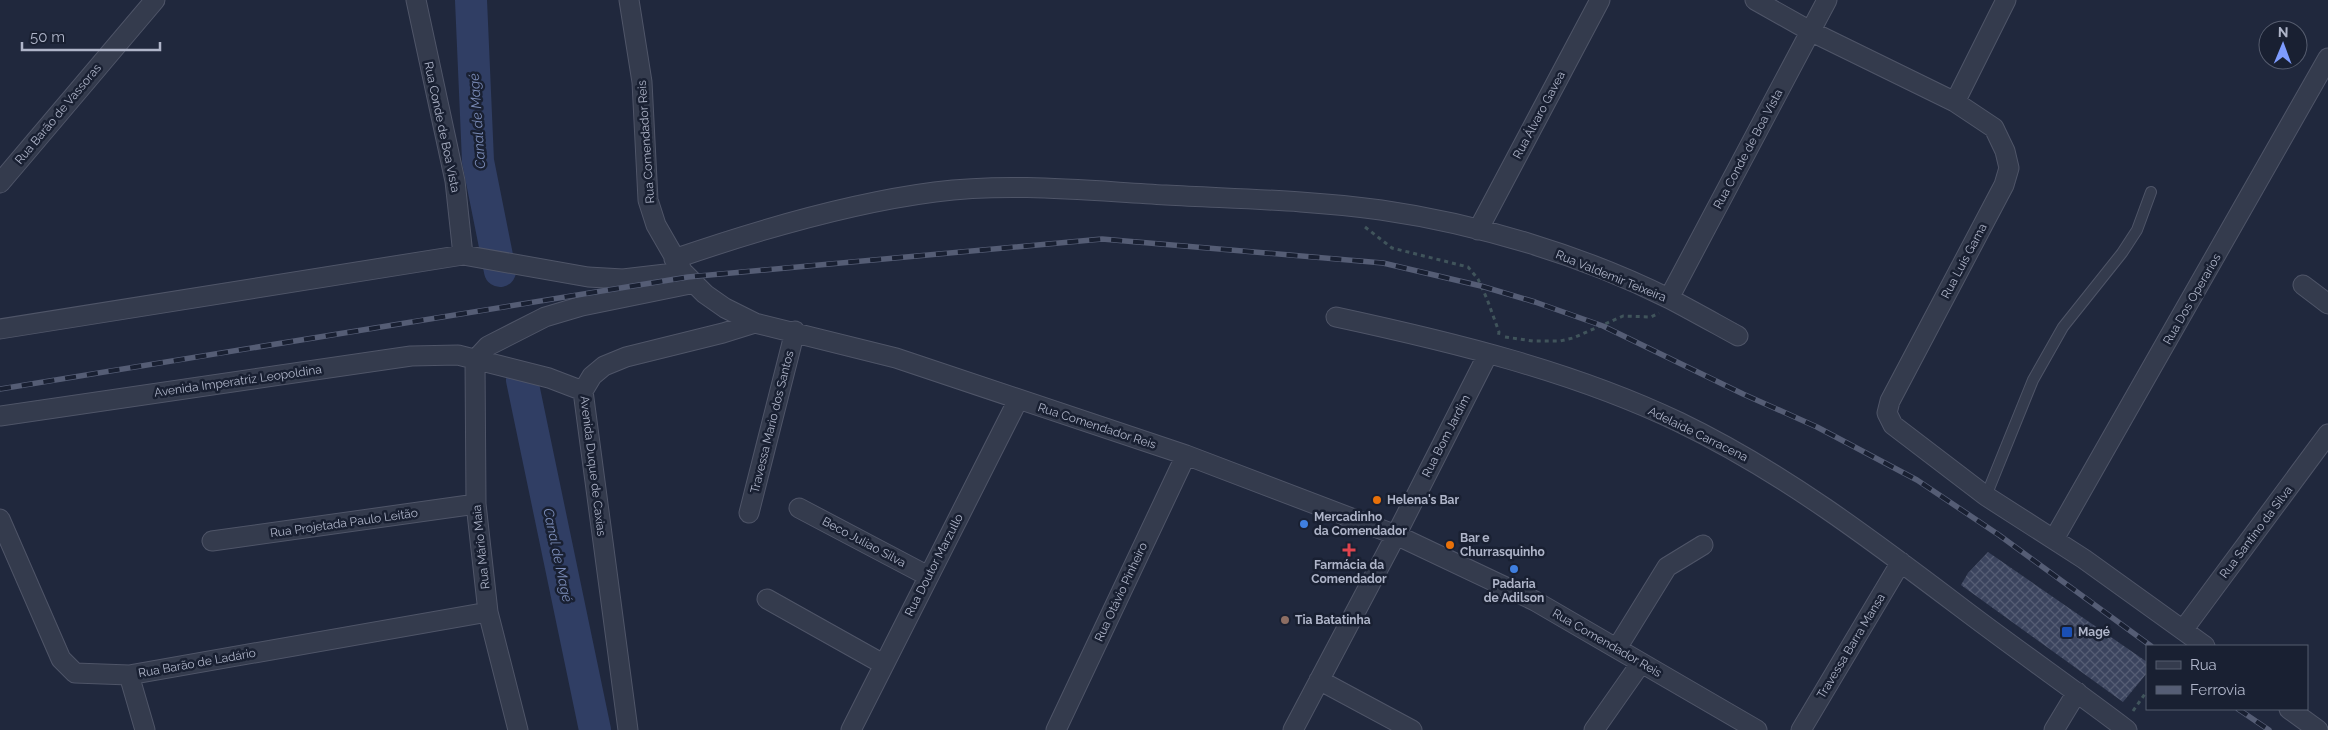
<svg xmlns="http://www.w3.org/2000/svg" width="2328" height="730" font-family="Raleway,sans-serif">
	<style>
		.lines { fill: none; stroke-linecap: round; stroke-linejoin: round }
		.river { stroke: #303e64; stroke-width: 32 }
		.building { fill: url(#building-cross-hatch) }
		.lane-casing { stroke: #4f5568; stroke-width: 12 }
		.street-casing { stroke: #4f5568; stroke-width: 21 }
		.path { stroke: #40545b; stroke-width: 3; stroke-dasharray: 4 4; stroke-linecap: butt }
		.lane { stroke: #343b4d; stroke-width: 10 }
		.street { stroke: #343b4d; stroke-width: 19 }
		.rail-casing { stroke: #555d75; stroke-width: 5.5 }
		.rail { stroke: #192032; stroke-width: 4; stroke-dasharray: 11; stroke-linecap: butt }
		.food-dot { fill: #e8710a; stroke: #192032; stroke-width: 2 }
		.shop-dot { fill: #3f7fe0; stroke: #192032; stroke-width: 2 }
		.health-dot { fill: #e0444e; stroke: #192032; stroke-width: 2 }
		.education-dot { fill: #8d6e63; stroke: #192032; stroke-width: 2 }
		.transit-dot { fill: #1a4fb4; stroke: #192032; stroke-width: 2 }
		.labels { text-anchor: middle; stroke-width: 5; stroke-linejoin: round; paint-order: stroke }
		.street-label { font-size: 12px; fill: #afb5c9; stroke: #192032 }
		.poi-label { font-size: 12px; font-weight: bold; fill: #afb5c9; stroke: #192032; text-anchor: start }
		.water-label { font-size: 14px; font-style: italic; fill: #7b8cb8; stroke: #192032 }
	</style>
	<defs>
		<pattern id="building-cross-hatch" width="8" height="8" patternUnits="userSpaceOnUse" patternTransform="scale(1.25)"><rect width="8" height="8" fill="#3b445e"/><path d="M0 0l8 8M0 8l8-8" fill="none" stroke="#555d74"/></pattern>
	</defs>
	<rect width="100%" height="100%" fill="#20283d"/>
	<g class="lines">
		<!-- river -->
		<path class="river" d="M471,0L478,161L500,271
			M522,380L595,730"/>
	</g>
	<!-- building -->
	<path class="building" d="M1988,552L2147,662V673L2123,702L1961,585L1968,573Z"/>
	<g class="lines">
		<!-- lane casing -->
		<g class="lane-casing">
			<path id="lane" d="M1986,496L2033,380L2063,327L2122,253L2137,230L2151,192"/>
		</g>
		<!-- street casing -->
		<g class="street-casing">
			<path id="street" d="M416,0L455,181L463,255
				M629,0L642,82L648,200L656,225L683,272L705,294L725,308L755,323L896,358L1186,455L1396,535L1535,601L1757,730
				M1755,0L1810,31L1955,102L1994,128L2005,151L2009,168L2004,185L1890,401L1887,413L1893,425L1986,496L2084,559L2205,646
				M1955,102L2006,0
				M0,183L155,0
				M1478,230L1600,0
				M674,259C755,231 850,203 935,192C1012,182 1090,191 1166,195C1238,199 1310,200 1381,210C1478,224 1582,255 1670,299C1693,311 1716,324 1738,336
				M2303,285L2328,304
				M1669,298L1827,0
				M1336,317C1452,342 1572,371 1679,422C1781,471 1872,540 1963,609C2017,650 2073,689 2127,730
				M0,329L463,255L588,277L623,279L683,272
				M475,360L476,504L488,612L518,730
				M475,360L488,346L545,317L582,306L695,283
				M0,416L411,356L458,355L549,378L583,391
				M799,508L928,576
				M749,513L795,331
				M0,519L61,659L75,673L129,675L488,612
				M2054,539L2328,58
				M212,541L476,504
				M767,599L883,664
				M2183,630L2328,434
				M1617,648L1667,567L1703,545
				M129,675L145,730
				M1319,680L1412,730
				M2289,709L2318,730
				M628,730L583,391L592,376L604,366L626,357L723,333L755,323
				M851,730L1018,400
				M1056,730L1186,455
				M1293,730L1396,535L1488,354
				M1594,730L1641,663
				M1801,730L1901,562
				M2054,730L2077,692"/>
		</g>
		<!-- path -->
		<path class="path" d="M1365,227L1392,248L1468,267L1478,279L1487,299L1499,332L1498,338
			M1505,337L1533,341H1560L1573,338L1623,316L1651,317L1659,313
			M2133,711L2147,691"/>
		<!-- lane -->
		<use href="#lane" class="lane"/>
		<!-- street -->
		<use href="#street" class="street"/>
		<!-- rail casing -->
		<g class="rail-casing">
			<path id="rail" d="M0,389L688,277L1102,239L1383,263L1481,286L1535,302L1603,326L1743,394L1817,427L1917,480L1999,535L2151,646
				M2238,709L2269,730"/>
		</g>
		<!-- rail -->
		<use href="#rail" class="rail"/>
	</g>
	<!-- markers -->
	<g class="food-dot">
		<circle cx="1377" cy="500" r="5"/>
		<circle cx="1450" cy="545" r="5"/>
	</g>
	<g class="shop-dot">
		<circle cx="1304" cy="524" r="5"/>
		<circle cx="1514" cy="569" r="5"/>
	</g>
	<path class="health-dot" d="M1346.5 542.5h5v5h5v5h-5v5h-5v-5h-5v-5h5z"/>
	<circle class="education-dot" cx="1285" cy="620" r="5"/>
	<rect class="transit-dot" x="2061" y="626" width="12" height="12" rx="2.5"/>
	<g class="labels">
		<!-- street labels -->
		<g class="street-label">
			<text transform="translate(58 114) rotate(-50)" y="4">Rua Barão de Vassoras</text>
			<text transform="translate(1539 115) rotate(-62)" y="4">Rua Álvaro Gavea</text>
			<text transform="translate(442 127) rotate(78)" y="4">Rua Conde de Boa Vista</text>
			<text transform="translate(646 142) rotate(-94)" y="4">Rua Comendador Reis</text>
			<text transform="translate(1748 149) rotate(-62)" y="4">Rua Conde de Boa Vista</text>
			<text transform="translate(1964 261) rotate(-62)" y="4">Rua Luis Gama</text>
			<text transform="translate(1611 276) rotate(22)" y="4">Rua Valdemir Teixeira</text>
			<text transform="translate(2192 299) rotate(-60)" y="4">Rua Dos Operarios</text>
			<text transform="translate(238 381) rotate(-8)" y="4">Avenida Imperatriz Leopoldina</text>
			<text transform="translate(772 422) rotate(-76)" y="4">Travessa Mario dos Santos</text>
			<text transform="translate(1097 426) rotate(18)" y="4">Rua Comendador Reis</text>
			<text transform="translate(1698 434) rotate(26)" y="4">Adelaide Carracena</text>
			<text transform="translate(1446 436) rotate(-63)" y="4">Rua Bom Jardim</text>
			<text transform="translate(593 466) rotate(83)" y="4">Avenida Duque de Caxias</text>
			<text transform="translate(344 523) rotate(-8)" y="4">Rua Projetada Paulo Leitão</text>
			<text transform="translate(2256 532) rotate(-53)" y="4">Rua Santino da Silva</text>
			<text transform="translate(864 542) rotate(28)" y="4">Beco Juliao Silva</text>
			<text transform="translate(481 547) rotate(-96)" y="4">Rua Mário Maia</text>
			<text transform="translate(934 565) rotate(-63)" y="4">Rua Doutor Marzullo</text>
			<text transform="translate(1121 592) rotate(-65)" y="4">Rua Otávio Pinheiro</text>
			<text transform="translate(1607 643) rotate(30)" y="4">Rua Comendador Reis</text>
			<text transform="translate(1851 646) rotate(-59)" y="4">Travessa Barra Mansa</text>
			<text transform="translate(197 663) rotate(-10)" y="4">Rua Barão de Ladário</text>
		</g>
		<!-- poi labels -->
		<g class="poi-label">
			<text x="1387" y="504">Helena's Bar</text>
			<text x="1314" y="521">Mercadinho<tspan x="1314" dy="14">da Comendador</tspan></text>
			<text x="1460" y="542">Bar e<tspan x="1460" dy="14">Churrasquinho</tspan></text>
			<text x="1349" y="569" text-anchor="middle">Farmácia da<tspan x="1349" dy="14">Comendador</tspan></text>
			<text x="1514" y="588" text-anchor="middle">Padaria<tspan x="1514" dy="14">de Adilson</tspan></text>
			<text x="1295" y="624">Tia Batatinha</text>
			<text x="2078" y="636">Magé</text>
		</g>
		<!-- water labels -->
		<g class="water-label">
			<text transform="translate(477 121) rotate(-94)" y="5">Canal de Magé</text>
			<text transform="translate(558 555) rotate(78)" y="5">Canal de Magé</text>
		</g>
	</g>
	<!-- legend -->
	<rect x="2146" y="645" width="162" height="65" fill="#192032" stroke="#555c6e"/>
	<rect x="2156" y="661" width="25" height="8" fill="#343b4d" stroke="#555c6e"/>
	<text x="2190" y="670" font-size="15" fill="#afb5c9">Rua</text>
	<rect x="2156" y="686" width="25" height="8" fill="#555d75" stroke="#555c6e"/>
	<text x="2190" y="695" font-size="15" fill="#afb5c9">Ferrovia</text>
	<!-- north arrow -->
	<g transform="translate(2283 45) rotate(1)"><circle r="24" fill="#192032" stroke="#555c6e"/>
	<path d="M0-4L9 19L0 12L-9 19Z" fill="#7e9cff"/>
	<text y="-8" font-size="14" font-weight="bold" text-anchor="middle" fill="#afb5c9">N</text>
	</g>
	<!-- scale -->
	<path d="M22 42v8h138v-8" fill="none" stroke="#afb5c9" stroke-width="2.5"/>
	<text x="30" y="42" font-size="15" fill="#afb5c9" stroke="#192032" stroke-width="4" paint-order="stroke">50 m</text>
</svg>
